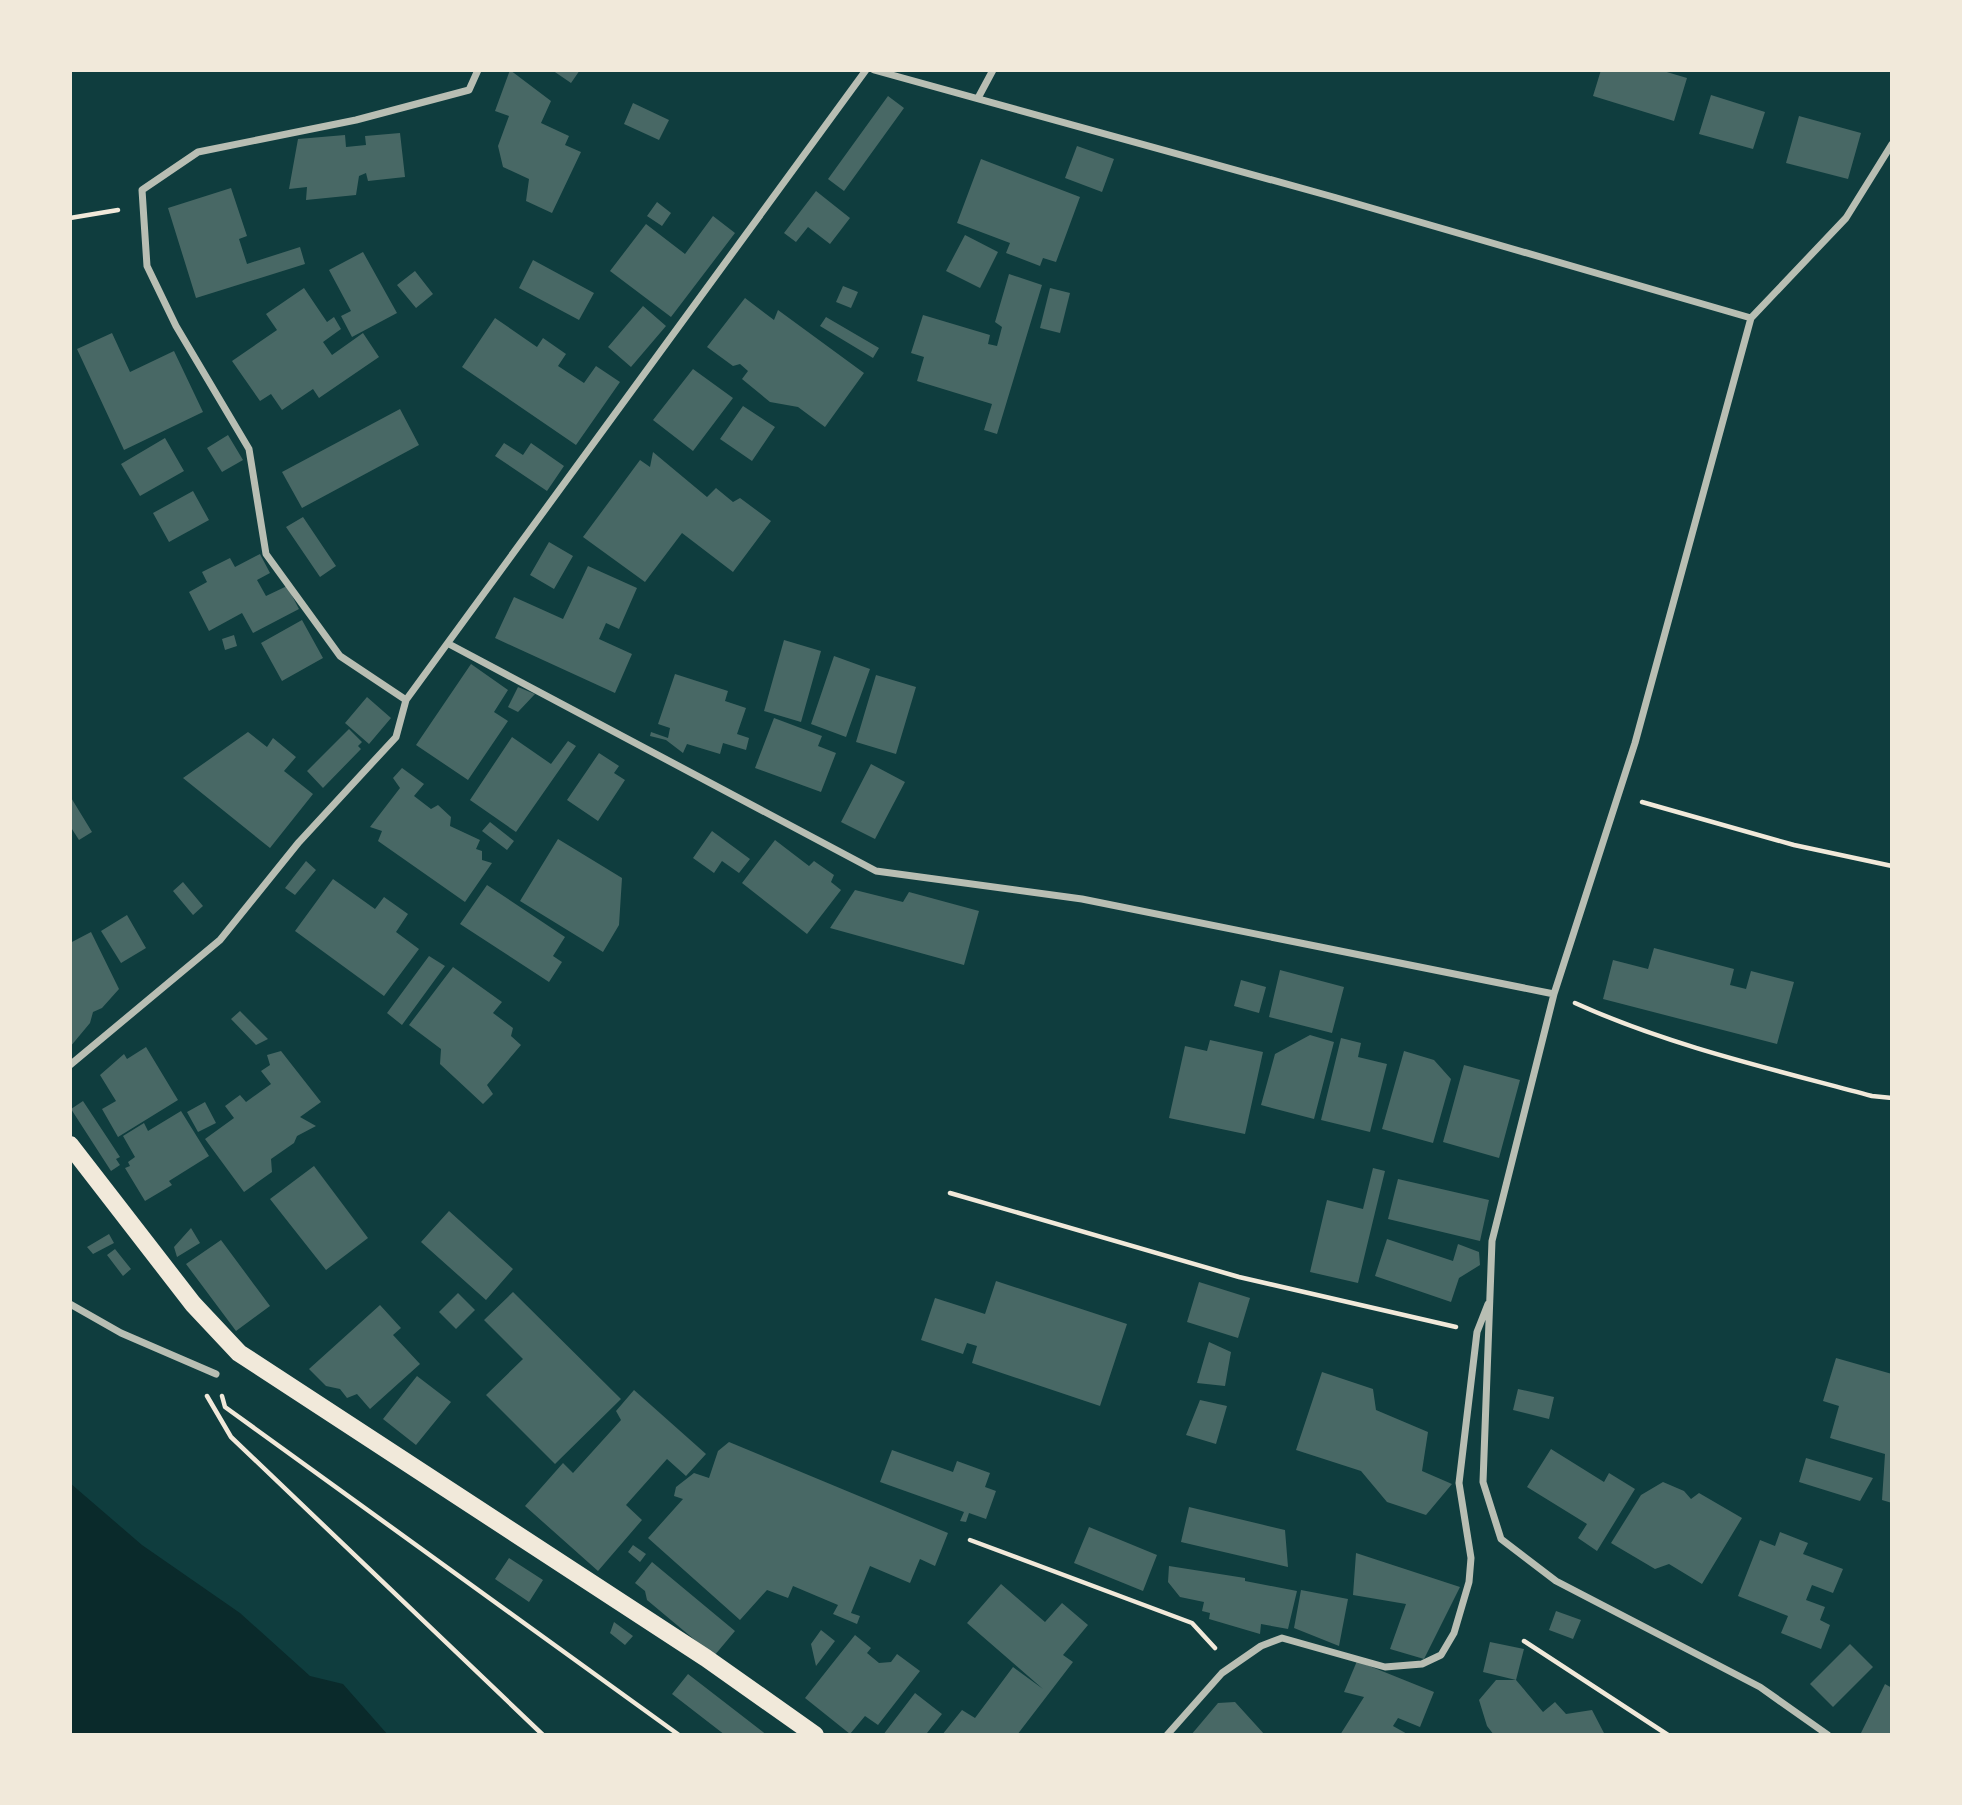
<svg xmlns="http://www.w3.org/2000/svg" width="1962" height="1805" font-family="'Space Grotesk',sans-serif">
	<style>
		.water { fill: #0a2a2b }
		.building { fill: #486865 }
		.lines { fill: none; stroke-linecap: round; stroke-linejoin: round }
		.path { stroke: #f1e9da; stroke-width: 4.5 }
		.minor { stroke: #b8beb3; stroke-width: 7 }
		.primary { stroke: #f1e9da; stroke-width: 18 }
	</style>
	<rect width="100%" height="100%" fill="#0f3d3e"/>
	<!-- water -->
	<path class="water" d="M70,1483L142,1545L240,1613L310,1676L343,1684L388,1735H70Z"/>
	<!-- building -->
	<path class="building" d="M510,70L551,101L541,123L569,136L565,145L581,152L552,213L526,201L529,179L503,167L498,146L509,116L495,111Z
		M552,70H580L571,83Z
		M1601,70H1660L1687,78L1674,121L1593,96Z
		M1711,95L1765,112L1753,149L1699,134Z
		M888,96L904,108L844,191L828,179Z
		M633,103L669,120L659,140L624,124Z
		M1799,116L1861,133L1848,179L1786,163Z
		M400,133L405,177L368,181L366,173L359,176L356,195L306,200L307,187L289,189L298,139L345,135L346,147L366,145L365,136Z
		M1077,146L1114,159L1102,192L1065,178Z
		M981,159L1080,197L1056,262L1043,258L1040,266L1006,253L1010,243L957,223Z
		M231,188L247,236L239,239L247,264L300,247L305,264L196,298L168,208Z
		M816,191L850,218L830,244L808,227L796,242L784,233Z
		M657,202L671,213L662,226L647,216Z
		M713,216L735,233L671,317L610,271L646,224L685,254Z
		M965,235L998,252L980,288L946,271Z
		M363,252L397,313L352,337L341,316L351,311L329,270Z
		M533,260L594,293L579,320L519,288Z
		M415,271L433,294L416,308L397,285Z
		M1009,274L1042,285L997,434L984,430L992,404L917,381L924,357L911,353L923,315L990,335L988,344L997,346L1002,327L995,322Z
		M843,286L858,292L851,308L836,302Z
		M304,288L327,322L334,317L341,329L323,342L332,355L363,333L379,357L319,398L313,389L282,410L271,394L260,401L232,361L277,330L266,314Z
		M1050,288L1070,293L1060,333L1040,328Z
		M745,298L774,320L778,310L864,373L825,427L798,407L770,402L742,379L748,371L740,364L733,366L707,347Z
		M643,306L666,326L631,367L608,347Z
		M826,317L879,348L873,358L820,326Z
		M495,318L537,347L543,338L566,354L558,366L584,383L596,366L620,382L576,445L462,367Z
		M112,333L130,372L174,351L203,412L124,450L77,349Z
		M693,369L733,398L693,451L653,420Z
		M743,406L775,427L752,461L720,439Z
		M400,409L419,445L302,508L282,472Z
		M228,435L243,460L222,472L207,448Z
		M165,438L184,471L140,496L121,464Z
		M504,443L523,455L531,443L564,466L547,491L495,456Z
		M653,452L707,497L716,488L733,502L740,498L771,521L733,572L682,533L645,582L583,537L640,460L650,467Z
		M193,491L209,520L169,542L153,513Z
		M303,517L336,566L320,577L286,527Z
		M549,542L573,556L554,589L530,575Z
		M260,554L270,573L257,580L266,596L287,586L299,609L253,633L242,613L209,631L189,592L207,582L202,572L230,558L235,567Z
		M588,566L637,588L619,629L606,623L599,639L632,654L615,693L495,638L514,597L563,619Z
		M302,620L323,658L282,681L261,643Z
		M234,635L237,646L225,650L222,639Z
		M784,640L821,651L801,722L764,711Z
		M834,656L870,669L846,737L811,724Z
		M471,664L508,690L494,712L508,721L468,780L416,745Z
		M675,674L728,691L725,701L746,708L737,734L749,738L746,750L723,743L720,754L687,744L683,753L666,740L650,736L651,732L668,738L670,728L658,724Z
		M876,675L916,687L896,754L856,742Z
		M518,687L535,694L518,712L508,707Z
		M367,697L391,718L369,744L345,723Z
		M774,718L822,736L818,746L836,753L821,792L755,768Z
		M349,729L362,742L358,746L361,749L323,788L307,771Z
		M248,732L267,747L273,738L296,757L284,771L313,794L270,848L183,778Z
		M512,737L551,764L568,741L576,746L516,832L470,800Z
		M599,753L619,766L614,773L625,780L598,821L567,800Z
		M871,764L905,782L875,839L841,822Z
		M402,768L424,784L414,796L431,809L438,805L451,817L450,826L480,840L476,849L482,851V860L492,863L465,902L378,841L382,831L370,827L400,788L393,778Z
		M70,796L92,832L79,840L70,826Z
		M490,822L514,841L507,850L482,831Z
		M712,831L750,859L739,873L722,861L714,873L693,858Z
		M558,839L622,878L619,925L603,952L520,901Z
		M775,840L809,866L814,861L834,875L831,882L841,890L807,934L742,883Z
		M306,861L316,870L295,895L285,888Z
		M333,879L375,909L384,897L408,914L396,932L419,949L384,996L295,931Z
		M183,882L203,906L193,915L173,891Z
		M487,885L565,937L553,956L562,962L549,982L460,924Z
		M855,890L903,902L909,892L979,911L964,965L830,928Z
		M127,915L146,948L121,963L101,931Z
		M91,932L119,989L102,1008L93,1012L90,1023L70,1047V943Z
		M1654,948L1734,969L1730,985L1746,989L1751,971L1794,982L1777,1044L1603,999L1613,960L1648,969Z
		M429,956L445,966L402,1025L387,1013Z
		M453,967L502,1002L493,1013L513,1028L511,1036L521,1045L487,1085L493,1094L483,1104L440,1064L441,1049L409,1025Z
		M1280,970L1344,987L1332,1033L1269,1017Z
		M1241,980L1266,987L1259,1013L1234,1006Z
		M240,1011L268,1039L256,1045L231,1019Z
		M1310,1035L1334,1042L1314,1119L1261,1105L1275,1054Z
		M1341,1038L1361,1043L1358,1057L1387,1064L1370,1132L1321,1120Z
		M1210,1040L1263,1052L1245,1134L1169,1118L1185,1046L1207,1051Z
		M146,1047L178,1100L118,1137L102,1109L116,1101L100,1075L124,1054L127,1059Z
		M281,1051L321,1102L300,1117L316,1126L297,1136L294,1143L271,1159L272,1172L244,1192L205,1139L234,1118L225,1106L240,1095L246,1102L271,1084L261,1071L270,1065L267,1055Z
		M1404,1051L1434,1060L1451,1079L1433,1143L1382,1129Z
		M1464,1065L1520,1080L1499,1158L1443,1142Z
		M83,1101L120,1157L116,1159L120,1165L111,1171L71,1109Z
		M205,1102L216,1123L198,1132L187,1112Z
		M181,1111L209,1156L169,1181L172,1185L145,1201L125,1168L130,1166L128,1162L135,1157L123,1136L144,1123L148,1131Z
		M314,1166L368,1238L326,1270L270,1199Z
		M1373,1168L1385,1171L1358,1283L1310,1272L1327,1200L1363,1209Z
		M1398,1179L1489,1200L1480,1241L1388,1219Z
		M449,1211L513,1269L486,1300L421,1242Z
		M191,1228L200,1243L177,1257L174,1247Z
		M109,1234L114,1243L93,1254L87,1247Z
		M1387,1239L1453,1261L1458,1244L1479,1252L1480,1265L1459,1278L1451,1302L1375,1276Z
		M221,1240L270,1306L236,1331L186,1264Z
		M115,1249L131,1269L123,1276L107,1255Z
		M996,1281L1127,1324L1100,1406L972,1363L977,1346L967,1343L963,1354L921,1340L935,1298L985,1314Z
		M1199,1282L1250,1298L1238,1338L1187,1322Z
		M513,1292L621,1399L555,1464L486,1395L523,1359L484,1320Z
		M458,1293L475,1310L456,1329L439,1312Z
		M380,1305L401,1328L393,1335L420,1364L370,1409L357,1394L347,1398L340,1389L326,1386L309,1369Z
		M1209,1342L1231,1352L1225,1386L1197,1383Z
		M1836,1358L1892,1374V1503L1882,1500L1885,1454L1830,1438L1839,1406L1823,1401Z
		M1322,1372L1373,1389L1376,1410L1428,1432L1422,1471L1452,1484L1426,1515L1387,1502L1361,1471L1296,1450Z
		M417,1376L451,1402L416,1445L383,1419Z
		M1518,1389L1554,1397L1549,1419L1513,1410Z
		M634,1390L706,1454L686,1476L667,1459L626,1505L642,1520L598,1571L525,1506L563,1463L573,1473L621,1420L616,1411Z
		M1200,1400L1227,1406L1216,1444L1186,1435Z
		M729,1442L948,1533L935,1566L920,1559L910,1583L870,1566L851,1613L860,1616L857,1624L833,1614L838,1605L793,1586L788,1598L767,1590L740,1620L648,1538L683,1499L674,1496L676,1487L694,1473L709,1478L718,1451Z
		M1551,1449L1604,1482L1609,1473L1635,1489L1597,1551L1578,1538L1587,1524L1527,1487Z
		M892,1450L953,1472L957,1461L990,1473L985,1487L996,1491L986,1519L969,1513L966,1522L960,1521L964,1512L880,1482Z
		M1806,1458L1873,1478L1860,1501L1799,1482Z
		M1663,1482L1684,1491L1691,1499L1699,1493L1742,1518L1702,1584L1669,1564L1655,1569L1611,1543L1641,1495Z
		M1189,1507L1285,1530L1288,1567L1181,1542Z
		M1089,1527L1157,1555L1143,1591L1074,1563Z
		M1780,1532L1808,1543L1803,1554L1843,1569L1833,1593L1812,1585L1806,1600L1825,1607L1820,1620L1830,1625L1821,1649L1781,1633L1788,1616L1738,1596L1760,1540L1775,1546Z
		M633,1545L646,1554L640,1562L628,1552Z
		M1356,1553L1460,1587L1424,1659L1390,1649L1406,1604L1353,1595Z
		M509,1558L543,1580L529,1602L495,1579Z
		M652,1562L735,1631L714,1656L647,1600L645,1591L635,1583Z
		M1169,1566L1245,1578V1581L1297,1591L1288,1629L1261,1624L1260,1634L1209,1619L1210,1613L1202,1611L1204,1602L1180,1597L1168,1582Z
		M1001,1584L1045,1622L1062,1603L1088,1625L1063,1655L1073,1662L1017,1735H942L962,1710L975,1718L1013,1667L1043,1689L967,1623Z
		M1301,1590L1348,1599L1339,1646L1294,1628Z
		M1556,1611L1581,1620L1573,1639L1549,1630Z
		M614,1622L633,1636L625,1645L610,1633Z
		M821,1630L835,1641L816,1666L811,1644Z
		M855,1635L871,1648L867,1653L879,1663L891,1662L897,1654L920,1671L878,1725L865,1716L850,1734L805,1698Z
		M1490,1642L1524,1649L1516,1680L1483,1672Z
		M1850,1644L1873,1667L1833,1707L1810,1684Z
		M1357,1661L1434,1692L1420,1727L1398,1718L1393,1726L1409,1735H1340L1364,1697L1344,1692Z
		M688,1674L767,1735H725L672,1694Z
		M1496,1680H1516L1543,1712L1555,1702L1566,1714L1592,1710L1605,1735H1494L1487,1726L1479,1700Z
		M1885,1684L1892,1688V1735H1860Z
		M915,1693L942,1714L927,1733L929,1735H883Z
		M1235,1702L1265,1735H1191L1218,1703Z"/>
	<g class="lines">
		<!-- path -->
		<path class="path" d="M70,218L118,210
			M1642,802L1794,845L1892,866
			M1575,1003C1670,1046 1772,1069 1872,1096L1892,1098
			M950,1193L1239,1277L1456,1327
			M207,1396L231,1437L543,1735
			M222,1396L225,1407L679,1735
			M970,1540L1192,1623L1215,1648
			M1524,1641L1668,1735"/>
		<!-- minor -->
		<path class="minor" d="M874,70L1337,198L1751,318
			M978,98L993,70
			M449,644L876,871L1082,899L1554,994
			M406,700L340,656L266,554L249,449L176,326L147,266L142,190L198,152L356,120L469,90L478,70
			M70,1065L220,940L299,842L396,737L406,700L866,70
			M70,1304L121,1333L216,1374
			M1167,1735L1222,1673L1261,1646L1282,1638L1385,1667L1422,1664L1441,1655L1454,1633L1469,1582L1471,1558L1459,1483L1477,1332L1488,1304
			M1828,1735L1760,1687L1556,1581L1501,1539L1483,1482L1492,1241L1554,994L1635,743L1751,318L1846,218L1892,144"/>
		<!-- primary -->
		<path class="primary" d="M70,1145L193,1304L239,1353L706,1658L815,1735"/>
	</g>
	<!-- border -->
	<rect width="1962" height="1805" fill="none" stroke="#f1e9da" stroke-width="144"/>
</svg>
